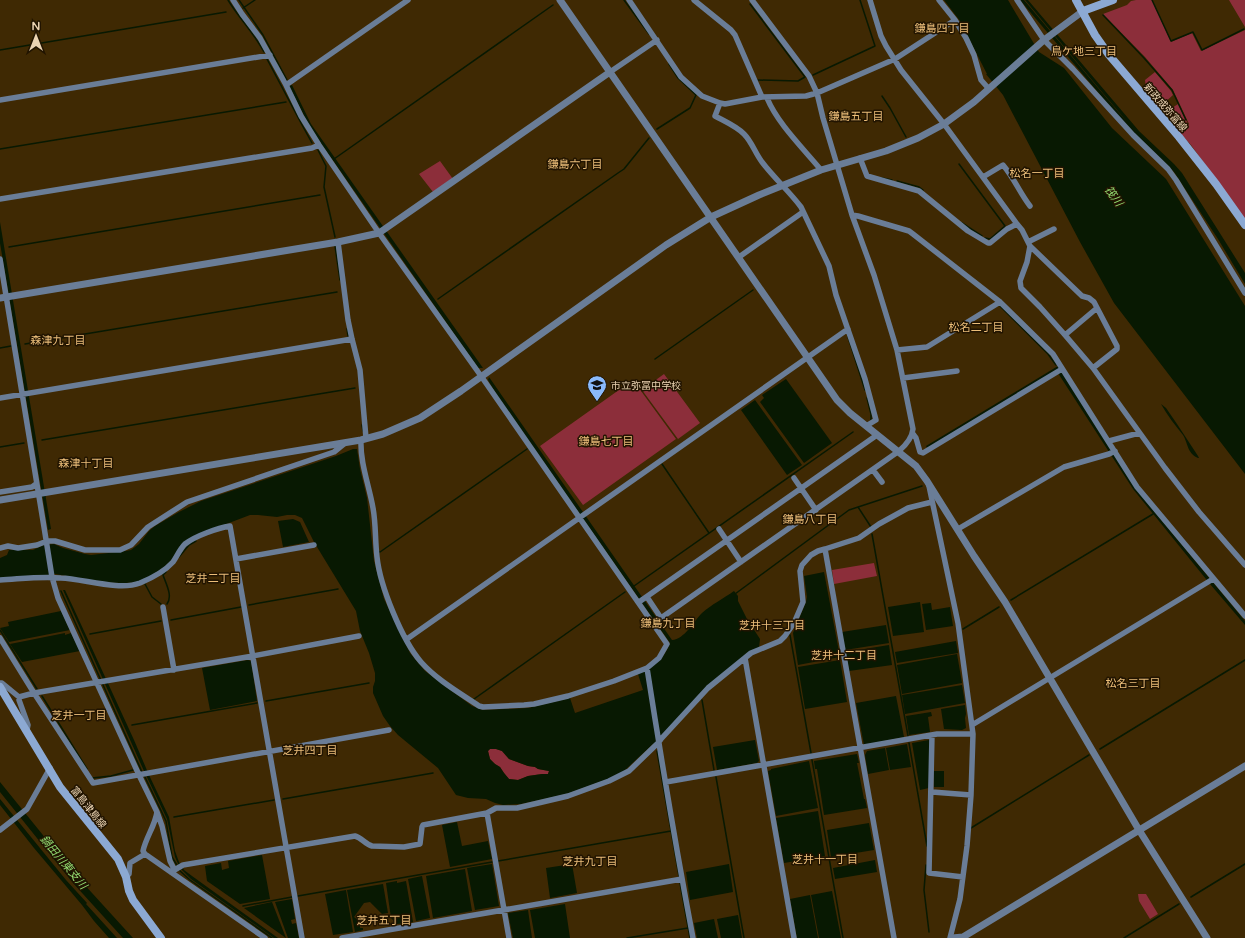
<svg xmlns="http://www.w3.org/2000/svg" width="1245" height="938" font-family="'Varela Round','Noto Sans JP',sans-serif">
	<style>
		.green { fill: #8c2e3a }
		.water { fill: #081902; fill-rule: evenodd }
		.lines { fill: none; stroke-linecap: round; stroke-linejoin: round }
		.stream { stroke: #081902; stroke-width: 1.5 }
		.minor { stroke: #6a7d97; stroke-width: 5.5 }
		.tertiary { stroke: #6a7d97; stroke-width: 7 }
		.secondary { stroke: #8ca9d3; stroke-width: 8 }
		.labels { text-anchor: middle; stroke-width: 3; stroke-linejoin: round; paint-order: stroke }
		.street-label { font-size: 10px; fill: #ead3b2; stroke: #211401 }
		.poi-label { font-size: 10px; fill: #ead3b2; stroke: #211401; text-anchor: start }
		.neighbourhood-label { font-size: 11px; fill: #ecbe79; stroke: #211401 }
		.water-label { font-size: 11px; font-style: italic; fill: #94de72; stroke: #211401 }
	</style>
	<rect width="100%" height="100%" fill="#3f2903"/>
	<!-- green -->
	<path class="green" d="M1136,0H1152L1171,42L1192,33L1201,51L1245,30V220L1191,145L1178,131L1181,129H1177L1175,127L1170,110L1172,108L1178,104L1188,124L1186,126L1189,124L1173,90L1145,57L1103,14L1127,5L1131,1Z
		M1229,0H1245V27Z
		M1155,72L1171,91L1173,95L1161,106L1156,105C1150,97 1146,91 1145,80Z
		M440,161L453,179L433,192L419,174Z
		M664,374L700,423L678,439L642,390Z
		M633,380L676,439L583,505L540,446Z
		M874,563L877,576L834,584L832,570Z
		M490,749H496L502,751L509,759L528,766L535,767L538,769L549,771L548,774H542L528,776L518,780L509,779L504,773L500,767L495,764L490,759L488,751Z
		M1138,894H1146L1158,914L1150,919L1139,901Z"/>
	<!-- water -->
	<path class="water" d="M944,0H1008L1021,22L1039,52L1064,68L1112,128L1166,179L1245,306V474L1114,303L1080,242L1003,95L986,74H987L960,21Z
		M1020,0H1024L1120,114L1128,123L1025,0H1028L1139,131L1174,164L1182,173L1245,273V284L1218,239L1174,172L1135,134L1118,116Z
		M292,85L311,124L483,368H478L311,129L289,86Z
		M0,222L51,529L48,530L0,243Z
		M1058,366L1115,456L1153,510L1245,621V625L1210,584L1133,489L1056,370L927,448L926,446Z
		M489,377L672,640C685,639 693,622 702,613C711,605 724,598 734,591L738,596V601L747,619L760,639L759,648L706,688L656,743L653,744L624,771L614,777L566,794L521,804L503,805L495,803L486,799L468,798L456,795L438,768L398,735L390,726L383,716L373,693V687L375,681V673L369,653L360,631L356,611L314,542L302,518L295,515H287L277,517L258,515H250L200,534L164,567C156,573 146,580 136,582C112,586 79,578 55,574L50,575L0,578V558L7,555L9,550H33L44,545L54,544L63,548L85,554L91,555L126,551L131,550L139,544L149,531L155,526L179,512L201,501L336,456L353,449H357L360,469L367,498L374,561L384,599L410,653L425,671L472,706L483,710L528,708L570,698L575,713L643,690L638,674C654,665 663,661 670,643L499,399L488,380ZM490,749H496L502,751L509,759L528,766L535,767L538,769L549,771L548,774H542L528,776L518,780L509,779L504,773L500,767L495,764L490,759L488,751Z
		M786,379L832,443L804,463L760,402L764,398L762,395Z
		M755,400L802,465L787,475L741,410Z
		M1161,404L1166,408L1177,424L1198,456L1199,458H1198C1187,453 1188,443 1183,435C1175,425 1167,415 1161,404Z
		M293,519L300,522L309,542L283,547L278,521Z
		M824,572L840,657L798,665L793,633L806,602L807,597L804,576Z
		M63,590H65L73,607L134,740L149,775L169,817L175,851L179,862L184,870L192,876L278,938H274L191,879L180,868L175,857L167,819L144,771Z
		M920,602L924,632L893,636L888,607Z
		M931,603L932,610L950,607L953,626L926,630L922,604Z
		M61,611L70,630L9,642L0,628L9,626L8,622Z
		M886,625L889,643L845,650L842,632Z
		M65,633V635L71,633L80,651L22,662L10,644Z
		M956,641L958,653L897,663L895,652Z
		M889,645L892,665L849,671L846,652Z
		M957,654L962,683L902,694L897,665Z
		M248,660L251,661L257,701L210,710L202,668Z
		M840,660L847,702L805,709L798,667Z
		M962,685L965,703L905,714L902,695Z
		M896,696L904,737L864,745L856,703Z
		M965,705L966,714L965,718L966,728L962,730L944,729L941,709Z
		M931,712L932,716L928,717L930,732L909,735L906,716Z
		M755,740L759,761L757,763L717,770L713,747Z
		M929,740V788L920,790L912,743Z
		M907,744L911,767L890,770L886,748Z
		M885,748L889,770L868,774L865,755L867,751Z
		M857,754L859,763H857L864,799H865L867,808L824,815L817,769H815L814,761Z
		M809,761L818,808L776,816L768,771L771,770V769Z
		M934,771H944V787H934Z
		M0,782L72,871L133,938H123L73,883L0,792Z
		M0,799L66,880L87,903L86,904L117,938H109L94,921L82,905L34,848L0,805Z
		M818,811L825,856L784,863L776,818Z
		M457,822L462,846L488,841L492,859L450,867L442,825Z
		M869,823L874,850L831,857L827,830Z
		M262,855L270,899L240,904L207,881L205,866L221,863L222,870L229,868L228,861Z
		M875,860L877,872L835,879L833,868Z
		M492,864L499,906L475,910L467,868Z
		M572,864L577,893L550,898L546,868Z
		M729,864L733,892L690,900L686,872Z
		M465,869L472,911L433,918L426,876Z
		M422,876L430,918L416,921L408,879Z
		M397,881V883L406,881L413,922L397,924L391,918L386,883Z
		M383,884L388,913L382,914L370,902L364,903L354,917L363,924H360V928H363V930L355,932L347,890Z
		M346,890L353,932L333,935L325,894Z
		M832,891L841,938H819L811,895Z
		M810,895L818,938H797L790,899Z
		M292,899L295,919L291,920L292,924L296,923L299,938H288L275,902Z
		M272,902L286,938L244,908Z
		M565,904L570,938H535L530,910Z
		M528,910L532,938H513L508,913Z
		M738,915L742,938H721L717,919Z
		M714,919L718,938H697L694,923Z"/>
	<g class="lines">
		<!-- stream -->
		<path class="stream" d="M228,0C239,18 254,33 264,52
			M239,0L263,35L287,80
			M624,0L649,34
			M1152,0L1171,41L1193,32L1202,50L1244,29
			M750,4L805,77L798,81L758,80
			M243,8L255,0
			M1103,15L1144,58L1172,90L1186,120
			M0,50L226,12
			M267,59L301,123L312,143
			M813,75L875,46L860,0
			M882,96L890,108L906,137
			M657,129L690,108L696,95L678,78L669,64
			M0,149L286,102
			M318,150L326,166L324,187L335,237
			M334,159L553,5
			M959,164L1005,226L990,239L985,238
			M882,178L892,180
			M897,181L919,187L923,190
			M962,223L982,236
			M335,246L340,280
			M9,247L320,195
			M438,299L618,173L624,169L649,138
			M1000,306L1048,354L1056,365
			M347,329L348,336
			M848,337L865,390
			M25,344L337,292
			M0,348L11,346
			M655,359L753,290
			M867,398L871,414V420
			M362,425L363,431
			M42,440L355,388
			M0,447L24,443
			M662,464L709,533
			M858,507L871,527
			M872,534L908,736
			M378,551L380,552L527,449
			M179,557L189,545L196,541
			M166,572L163,575C166,584 173,596 167,604
			M145,584L152,597L161,604
			M634,586L853,432
			M61,591L142,772
			M735,594L849,510L922,486
			M1011,600L1153,514
			M249,605L338,589
			M171,620L241,607
			M963,629L999,607
			M0,630L37,689
			M90,634L161,621
			M790,635L811,753
			M42,696L87,769
			M474,699L625,592
			M702,700L714,770
			M266,701L369,683
			M132,725L257,703
			M909,743L927,846
			M1100,749L1245,660
			M657,751L679,876
			M812,760L843,938
			M144,775L166,821L172,857L178,867
			M716,777L744,938
			M92,778L111,776L133,770
			M283,799L433,773
			M174,817L274,800
			M971,828L1089,755
			M498,861L671,831
			M926,865L924,890L929,932
			M179,870L190,880L272,938
			M680,883L690,938
			M298,896L492,862
			M1191,897L1245,864
			M243,906L292,897
			M627,938L688,928
			M1124,938L1179,904"/>
		<!-- minor -->
		<path class="minor" d="M233,0L242,14L260,38L286,85L301,116L319,145L379,233L481,376L667,644L659,658L647,668L614,681L568,696L534,704L524,705L483,707L479,706C460,693 437,680 421,662C402,640 380,586 377,557C375,541 376,524 373,508C369,485 360,463 361,440
			M629,0L681,77L702,96L720,103L725,104L762,97L806,96L817,93L895,59L955,20
			M694,0L731,30L735,35L762,97
			M870,0L881,36L886,46L901,70L944,124L1017,224L1022,230L1030,246L1082,296L1089,298L1094,302L1117,346V349L1093,368
			M939,0L955,20L966,38L974,55L981,80L989,89
			M1017,0L1044,40L1073,69L1133,135L1168,169L1176,180L1245,293
			M610,72L657,40
			M286,85L408,0
			M767,98C778,124 802,147 821,170
			M0,100L270,55
			M720,103L715,116C724,121 736,126 744,134C752,142 755,153 762,162C774,178 789,191 801,207L829,266L836,295L865,379L876,420L866,426
			M860,158L867,176L919,191L968,231L988,243H990L1007,229L1017,224
			M983,177L1003,165C1014,178 1020,193 1030,206
			M0,199L312,148L319,145
			M852,215L858,216L909,231L913,234L1000,302L1053,354L1137,487L1245,616
			M338,242L348,320L352,339L360,370L366,438
			M1028,242L1054,229
			M1030,246L1027,262L1020,281L1021,288L1040,307L1065,335L1093,368L1165,468L1199,512L1245,565
			M739,257L803,212
			M0,259L44,527L52,577L58,598L139,775L157,812L162,826L170,861L174,869
			M1065,335L1097,308
			M897,350L927,347L1000,302
			M903,378L957,371
			M0,398L352,339
			M913,434L916,438L920,452L923,453L1062,369
			M1109,441L1139,433
			M873,470L882,482
			M794,478L816,510
			M929,486L958,623L973,734L971,795L967,846L960,899L950,938
			M0,492L32,487L36,484
			M719,529L741,562
			M958,529L1064,467L1109,454L1115,451
			M0,548L8,546L18,548L37,545L47,541H55L85,550H120L131,545L148,527L187,502L334,452L345,443
			M236,559L314,545
			M0,580C20,579 41,576 61,578C84,579 119,591 140,583C152,578 164,572 173,562C177,556 180,549 185,544C195,536 218,528 230,526L302,938
			M647,597L661,618L899,451C906,445 912,438 913,429L897,350L874,275L852,215L823,118L817,93L809,76L752,0
			M639,602L877,435
			M163,607L174,670
			M0,638L34,693L93,783L389,730
			M407,639L848,329
			M745,658L794,938
			M647,668C661,758 676,848 693,938
			M0,683H2L19,697L34,693L253,656L359,636
			M19,697V700L28,725L27,730
			M972,725L1213,579
			M932,735L929,873L963,877
			M666,782L937,734H973
			M932,792L971,795
			M487,813L509,938
			M0,830L27,809L50,768
			M145,854L143,851C146,837 155,826 157,812
			M171,872L183,865L355,836C362,838 365,844 372,846L404,847L420,844L422,827L423,825L487,813L496,808H517L568,796L609,781L629,771L658,743L661,739L708,688L751,653L780,641L785,636L794,623L803,602L800,571L802,565L811,555L818,551L825,549
			M126,877L129,874L130,863L145,854L265,938
			M342,938L682,879
			M894,938L825,549L859,538L879,524L908,508L932,502"/>
		<!-- tertiary -->
		<path class="tertiary" d="M560,0L837,400L850,413L916,466L927,481L974,556L1005,602L1139,830L1207,938
			M0,298L338,242L379,233L610,72
			M0,500L361,440L383,434L420,418L461,391L666,245L711,217L759,195L821,170L886,151L918,138L944,124L974,102L1044,40L1083,11
			M952,938L963,937L1245,766"/>
		<!-- secondary -->
		<path class="secondary" d="M1076,0L1095,35L1109,55L1179,137L1216,184L1245,225
			M1083,11L1113,0
			M0,687L60,787L118,859L126,877L129,891L133,900L161,938"/>
	</g>
	<!-- icons -->
	<defs>
		<g id="school-pin" transform="scale(1)"><path d="M0 17L-7.5 6A9.5 9.5 0 1 1 7.5 6Z" fill="#8abafc" stroke="#211401"/><path d="M0-5L7-2L0 1L-7-2ZM-4 1L0 2.5L4 1V4Q0 6-4 4Z" fill="#111"/></g>
	</defs>
	<g fill-rule="evenodd">
		<use href="#school-pin" x="597" y="385"/>
	</g>
	<g class="labels">
		<!-- street labels -->
		<g class="street-label">
			<text transform="translate(1166 107) rotate(49)" y="4">新政成弥富線</text>
			<text transform="translate(89 807) rotate(51)" y="4">富島津島線</text>
		</g>
		<!-- poi labels -->
		<g class="poi-label">
			<text x="611" y="389">市立弥冨中学校</text>
		</g>
		<!-- neighbourhood labels -->
		<g class="neighbourhood-label">
			<text x="942" y="32">鎌島四丁目</text>
			<text x="1084" y="55">鳥ケ地三丁目</text>
			<text x="856" y="120">鎌島五丁目</text>
			<text x="575" y="168">鎌島六丁目</text>
			<text x="1037" y="177">松名一丁目</text>
			<text x="976" y="331">松名二丁目</text>
			<text x="58" y="344">森津九丁目</text>
			<text x="606" y="445">鎌島七丁目</text>
			<text x="86" y="467">森津十丁目</text>
			<text x="810" y="523">鎌島八丁目</text>
			<text x="213" y="582">芝井二丁目</text>
			<text x="668" y="627">鎌島九丁目</text>
			<text x="772" y="629">芝井十三丁目</text>
			<text x="844" y="659">芝井十二丁目</text>
			<text x="1133" y="687">松名三丁目</text>
			<text x="79" y="719">芝井一丁目</text>
			<text x="310" y="754">芝井四丁目</text>
			<text x="825" y="863">芝井十一丁目</text>
			<text x="590" y="865">芝井九丁目</text>
			<text x="384" y="924">芝井五丁目</text>
		</g>
		<!-- water labels -->
		<g class="water-label">
			<text transform="translate(1114 196) rotate(54)" y="4">筏川</text>
			<text transform="translate(64 862) rotate(50)" y="4">鍋田川東支川</text>
		</g>
	</g>
	<!-- north arrow -->
	<g transform="translate(36 36)" stroke="#211401" stroke-width="3" paint-order="stroke">
	<path d="M0-3L7 15L0 10L-7 15Z" fill="#ead3b2"/>
	<text y="-6" font-size="11" font-weight="bold" text-anchor="middle" fill="#ead3b2">N</text>
	</g>
</svg>
